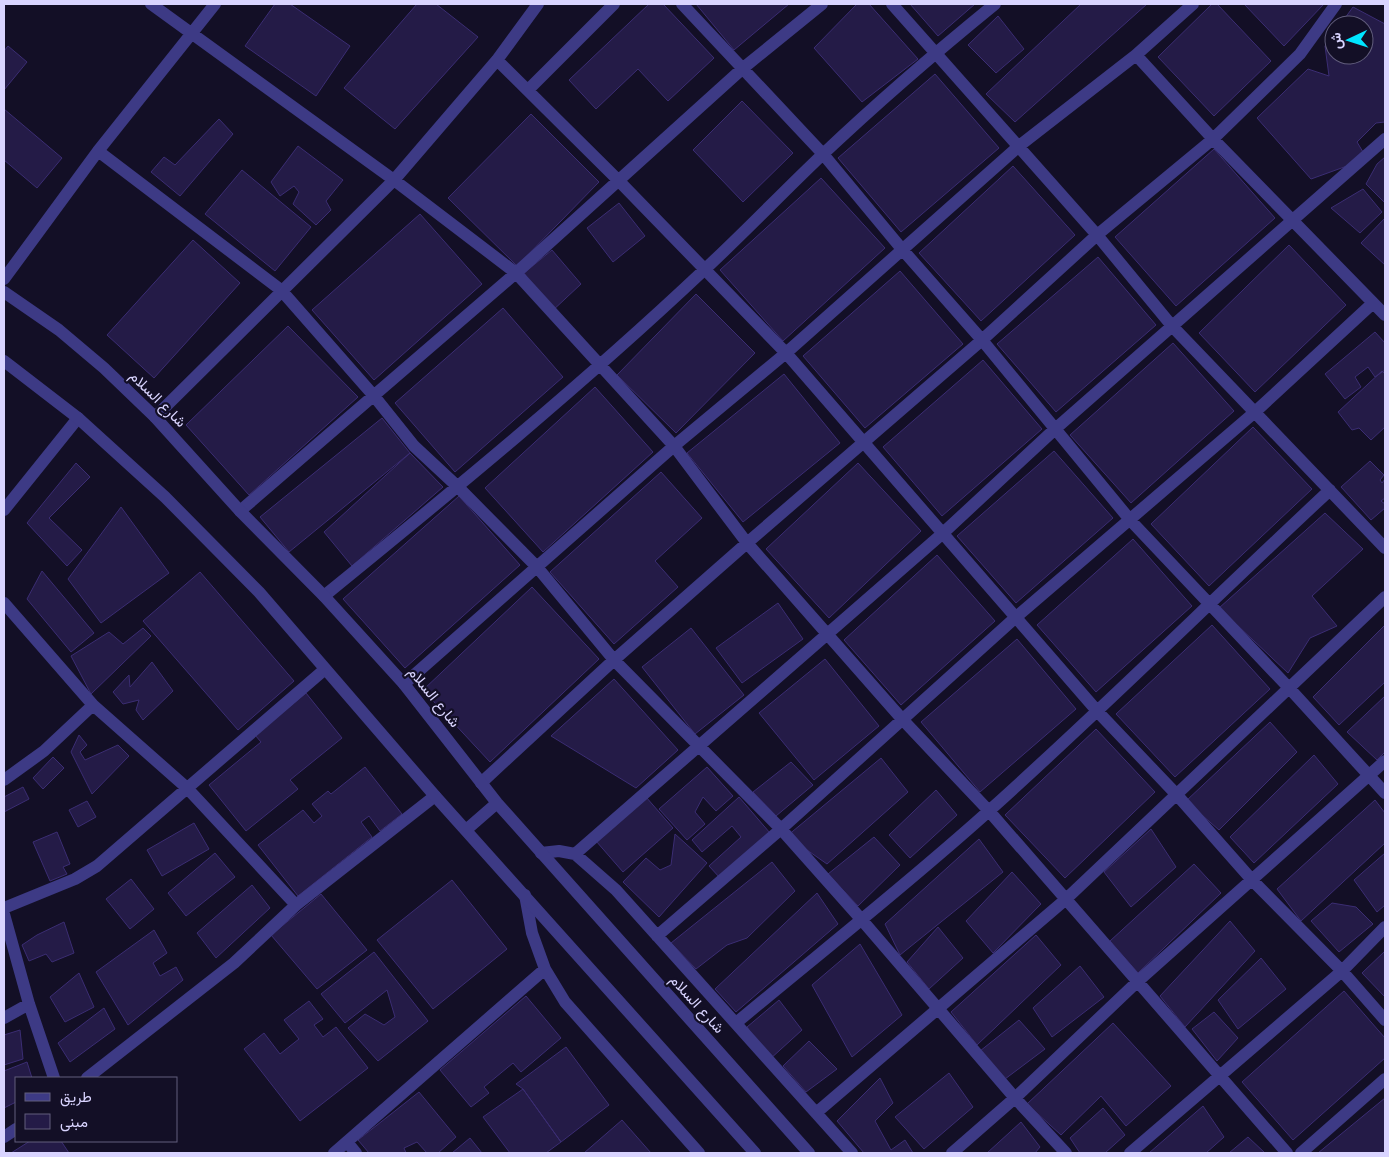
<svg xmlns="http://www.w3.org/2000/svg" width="1389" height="1157" font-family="Poppins,Vazirmatn,sans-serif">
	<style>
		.building { fill: #241b47; stroke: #3b2d73 }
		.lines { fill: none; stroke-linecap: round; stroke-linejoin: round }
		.minor { stroke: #3d3a85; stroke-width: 12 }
		.tertiary { stroke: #3d3a85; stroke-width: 12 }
		.labels { text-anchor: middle; stroke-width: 4.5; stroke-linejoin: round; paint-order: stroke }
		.street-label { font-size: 15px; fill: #d9d4ff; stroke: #130f26 }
	</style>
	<rect width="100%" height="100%" fill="#130f26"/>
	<!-- building -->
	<path class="building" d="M275,4H290L350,46L316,96L245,46Z
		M417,4H436L478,37L395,129L344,88Z
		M649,4H663L714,58L668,101L638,69L596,109L569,80Z
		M696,4H789L734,50Z
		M857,4H869L918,59L862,102L814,48Z
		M910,4H975L938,36Z
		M1081,4H1147L1015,122L986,94Z
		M1212,4H1217L1271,61L1214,116L1158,57Z
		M1244,4H1324L1284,46Z
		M1353,7L1385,24V122L1376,123L1357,142L1363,152L1347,166L1311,179L1257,118L1308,69L1329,76L1325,46L1334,34V55H1364V25H1340Z
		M998,16L1024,49L996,73L968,45Z
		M8,46L27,62L4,90V51Z
		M935,74L999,148L901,232L838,158Z
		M742,101L793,153L743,202L693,150Z
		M4,109L62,158L37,188L4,160Z
		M531,114L599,182L517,266L448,198Z
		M219,119L233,134L180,196L151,172L164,157L175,165Z
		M298,146L343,180L326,201L331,210L316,225L293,204L299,192L294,186L280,196L271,182Z
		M1214,149L1275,218L1176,306L1115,237Z
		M1385,157V203L1366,184L1377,164Z
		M1013,166L1075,235L981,321L919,253Z
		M242,170L311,227L275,271L205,214Z
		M821,178L885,248L783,341L720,270Z
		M1363,189L1382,212L1360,233L1331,208Z
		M619,203L645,236L613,262L587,228Z
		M420,214L482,284L374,380L312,310Z
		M1385,218V265L1361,243Z
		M193,240L240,283L154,378L107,335Z
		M1289,245L1346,305L1255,392L1199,333Z
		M552,250L581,284L550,313L524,273Z
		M1098,257L1156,325L1056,412L997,344Z
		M900,271L963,344L865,428L803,356Z
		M696,294L755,353L676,433L617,375Z
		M503,308L563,377L455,472L395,403Z
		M288,326L358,397L249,495L186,425Z
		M1375,332L1385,343V370L1375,377L1368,367L1355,377L1361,387L1345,399L1325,374Z
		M1173,343L1234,411L1131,503L1070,435Z
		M983,360L1042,429L942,516L883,447Z
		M1382,371L1385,374V427L1371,440L1359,428L1352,430L1338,412Z
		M784,374L840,443L743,522L687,453Z
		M595,387L653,452L543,552L485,488Z
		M382,418L410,453L289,552L260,517Z
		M1253,427L1312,489L1209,586L1151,524Z
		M1054,451L1113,518L1016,603L957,536Z
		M410,453L443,487L352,566L324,532Z
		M1370,461L1384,475L1380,480L1382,483L1385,479V498L1381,501L1385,504V508L1371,520L1341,487Z
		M76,463L90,477L49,518L82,550L67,566L27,523Z
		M858,463L921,531L829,618L766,549Z
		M661,472L702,518L655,561L678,587L614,644L550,572Z
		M459,496L520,565L405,668L343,599Z
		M121,507L169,573L101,623L68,579Z
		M1325,513L1363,549L1312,596L1337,626L1310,638L1288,673L1219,608Z
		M1133,539L1192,606L1096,692L1037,625Z
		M937,555L995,621L901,705L844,640Z
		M42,571L94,633L71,652L27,599Z
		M200,572L294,681L238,730L143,621Z
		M532,587L599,659L490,762L423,690Z
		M778,603L803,639L742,683L716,648Z
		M1212,625L1270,689L1175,777L1116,714Z
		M1385,625V682L1339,725L1313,697Z
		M143,628L151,636L91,694L71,656L109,632L123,644Z
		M691,628L744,695L695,734L642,667Z
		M1017,639L1076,709L980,792L921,722Z
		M825,659L879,726L814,780L759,713Z
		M152,662L173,691L143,720L136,710L139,700L123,704L113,692L129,675L130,687Z
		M614,679L678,750L636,788L551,736Z
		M306,693L342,738L290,780L298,789L246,831L209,785L261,742L255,735Z
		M1385,696V752L1377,760L1347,732Z
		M1270,722L1297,752L1219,830L1186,801Z
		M1096,729L1155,792L1065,878L1005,815Z
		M79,735L87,745L80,752L85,760L118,745L129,756L92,794L71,752Z
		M1314,755L1338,784L1254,863L1230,837Z
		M53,757L64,768L43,789L33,778Z
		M881,758L908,792L827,864L787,836Z
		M791,762L813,785L776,816L753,792Z
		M365,767L402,814L380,831L369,816L361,822L372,837L298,896L258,845L303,810L314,823L322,816L312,804L328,791L331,794Z
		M707,767L733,796L716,811L703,797L695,812L705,824L687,840L659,809Z
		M23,787L29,799L4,812V797Z
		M936,790L957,815L910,858L889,835Z
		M646,797L673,828L623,872L596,841Z
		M739,797L770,833L720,878L709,866L741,837L732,826L702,852L692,840Z
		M1375,800L1385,813V843L1301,921L1277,889Z
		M87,801L96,817L78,827L69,810Z
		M194,823L209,849L162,876L147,850Z
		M1151,829L1176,867L1131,907L1104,872Z
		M57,832L70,864L63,867L67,874L50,881L33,842Z
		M675,834L707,863L659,917L623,882L646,858L660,870L671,865Z
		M874,837L900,865L858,906L828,874Z
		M979,839L1003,872L900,955L885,924Z
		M215,853L235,877L186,916L168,893Z
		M1385,853V905L1377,912L1354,880Z
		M772,862L795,891L747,938L727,945L696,969L671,943Z
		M1194,864L1221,893L1138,973L1110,941Z
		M1012,872L1041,904L993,953L966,921Z
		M131,879L154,909L130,929L106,899Z
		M452,880L507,949L433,1009L377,940Z
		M252,885L270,908L216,958L197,933Z
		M817,893L838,924L736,1012L715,989Z
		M321,894L367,950L317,989L271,935Z
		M1332,903L1356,907L1373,924L1339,952L1311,921Z
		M1230,921L1255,951L1185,1027L1160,996Z
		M64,922L74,953L52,962L46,954L29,961L22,945L37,935Z
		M938,927L963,958L929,989L907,962Z
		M154,930L167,953L153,963L160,976L176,967L183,980L128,1025L96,972Z
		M1036,935L1061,965L977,1045L951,1012Z
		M860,944L902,1015L852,1057L812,985Z
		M1385,951V997L1362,973Z
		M374,952L428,1021L378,1061L348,1028L365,1014L384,1025L395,1017L387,990L345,1023L321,994Z
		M1261,958L1286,989L1238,1029L1218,1000Z
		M1080,966L1104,997L1052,1037L1033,1008Z
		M79,973L94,1007L65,1022L50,997Z
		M1344,991L1385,1038V1058L1293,1140L1242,1082Z
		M526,996L561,1038L521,1072L513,1063L484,1087L489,1093L471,1107L440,1070Z
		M779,1000L802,1030L769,1060L747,1027Z
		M309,1001L323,1019L314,1025L323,1037L336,1027L368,1068L300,1121L244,1049L264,1033L280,1054L299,1039L284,1020Z
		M104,1008L115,1029L70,1062L58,1043Z
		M1214,1012L1238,1038L1217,1061L1192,1029Z
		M1019,1020L1045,1049L1005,1079L980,1051Z
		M1113,1023L1171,1086L1126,1126L1101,1096L1061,1135L1027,1104Z
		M20,1030L23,1059L4,1065V1035Z
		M809,1041L837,1069L806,1092L783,1066Z
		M566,1047L609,1105L561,1142L523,1089L516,1084Z
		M27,1062L32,1078H16V1102L4,1108V1071Z
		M949,1073L973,1107L924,1149L895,1117Z
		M880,1078L893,1103L875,1121L891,1150L905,1140L913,1153H864L837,1121Z
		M523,1089L561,1142L546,1153H510L483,1117Z
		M419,1092L456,1137L438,1153H427L417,1142L404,1148L406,1153H369L358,1140Z
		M1385,1098V1153H1318Z
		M1203,1106L1224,1137L1206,1153H1149Z
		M1103,1108L1125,1135L1105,1153H1080L1070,1138Z
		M622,1120L651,1153H584Z
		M1021,1122L1040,1147L1035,1153H987Z
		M1248,1137L1265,1153H1229Z
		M470,1138L482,1153H452Z
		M30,1141H61L69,1153H11Z"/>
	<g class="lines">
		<!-- minor -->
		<path class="minor" d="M151,4L394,180L516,273L674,446L747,543L902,719L989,811L1287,1153
			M682,4L823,154L901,248L982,340L1131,521L1290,689L1385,793
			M892,4L1097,235L1172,326L1385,548
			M1136,55L1213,139L1385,315
			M497,60L617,179L786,353L1098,712L1177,795L1252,880L1342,971L1385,1020
			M528,90L614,4
			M98,151L281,290L374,396L414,446L458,487L537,567L614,660L781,829L861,919L1015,1098L1066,1153
			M4,279L98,151L215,4
			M155,417L394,180L497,60L538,4
			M4,510L78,418
			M240,511L516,273L742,69L822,4
			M324,596C453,491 582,385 703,271C744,233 782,193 822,155C878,102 936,52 995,4
			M4,603L93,705L187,788L296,905
			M404,684L674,446L786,353L1019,146L1136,55L1193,4
			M4,780L44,751L93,705
			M481,783L614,660L747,543L982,340L1097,235L1213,139L1300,54L1336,4
			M541,853L559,851L575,854L616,890L852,1153
			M575,854L942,534L1054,430L1385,139
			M525,895L532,933L545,969L565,1002L699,1153
			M4,908L75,879L97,866L324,670
			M4,914L29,1004L54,1078
			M657,936L781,829L1015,618L1255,412L1373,303
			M4,1018L29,1004
			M736,1023C821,952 909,883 991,809C1107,705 1216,596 1330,490
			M87,1078L234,963L296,905L435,796
			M816,1113L1065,900L1385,597
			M4,1137L16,1129
			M347,1142L356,1153
			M334,1153L545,969
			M952,1153L1015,1098L1137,982L1385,761
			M1130,1153L1342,971L1385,927
			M1301,1153L1385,1079"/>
		<!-- tertiary -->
		<path class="tertiary" d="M4,292L59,330L104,368L155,417L240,511L324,596L404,684L497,803L809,1153
			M4,361L78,418L165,497L259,592L435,796L755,1153
			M466,830L497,803"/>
	</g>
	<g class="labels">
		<!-- street labels -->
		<g class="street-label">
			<text transform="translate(158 399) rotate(45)" y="5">شارع السلام</text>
			<text transform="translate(434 697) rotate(51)" y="5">شارع السلام</text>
			<text transform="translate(697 1004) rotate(48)" y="5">شارع السلام</text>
		</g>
	</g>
	<!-- border -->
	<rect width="1389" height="1157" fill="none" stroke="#d9d4ff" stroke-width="10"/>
	<!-- legend -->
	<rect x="15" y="1077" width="162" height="65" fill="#130f26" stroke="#625e7d"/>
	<rect x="25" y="1093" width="25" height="8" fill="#3d3a85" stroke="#625e7d"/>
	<text x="60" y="1102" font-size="15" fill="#d9d4ff">طريق</text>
	<rect x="25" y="1114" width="25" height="15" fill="#241b47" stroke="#625e7d"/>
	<text x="60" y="1127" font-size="15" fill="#d9d4ff">مبنى</text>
	<!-- north arrow -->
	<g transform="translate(1349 40) rotate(266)"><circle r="24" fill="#130f26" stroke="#625e7d"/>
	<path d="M0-4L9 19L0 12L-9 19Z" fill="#00e5ff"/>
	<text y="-8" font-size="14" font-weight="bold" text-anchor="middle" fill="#d9d4ff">ش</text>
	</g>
</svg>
